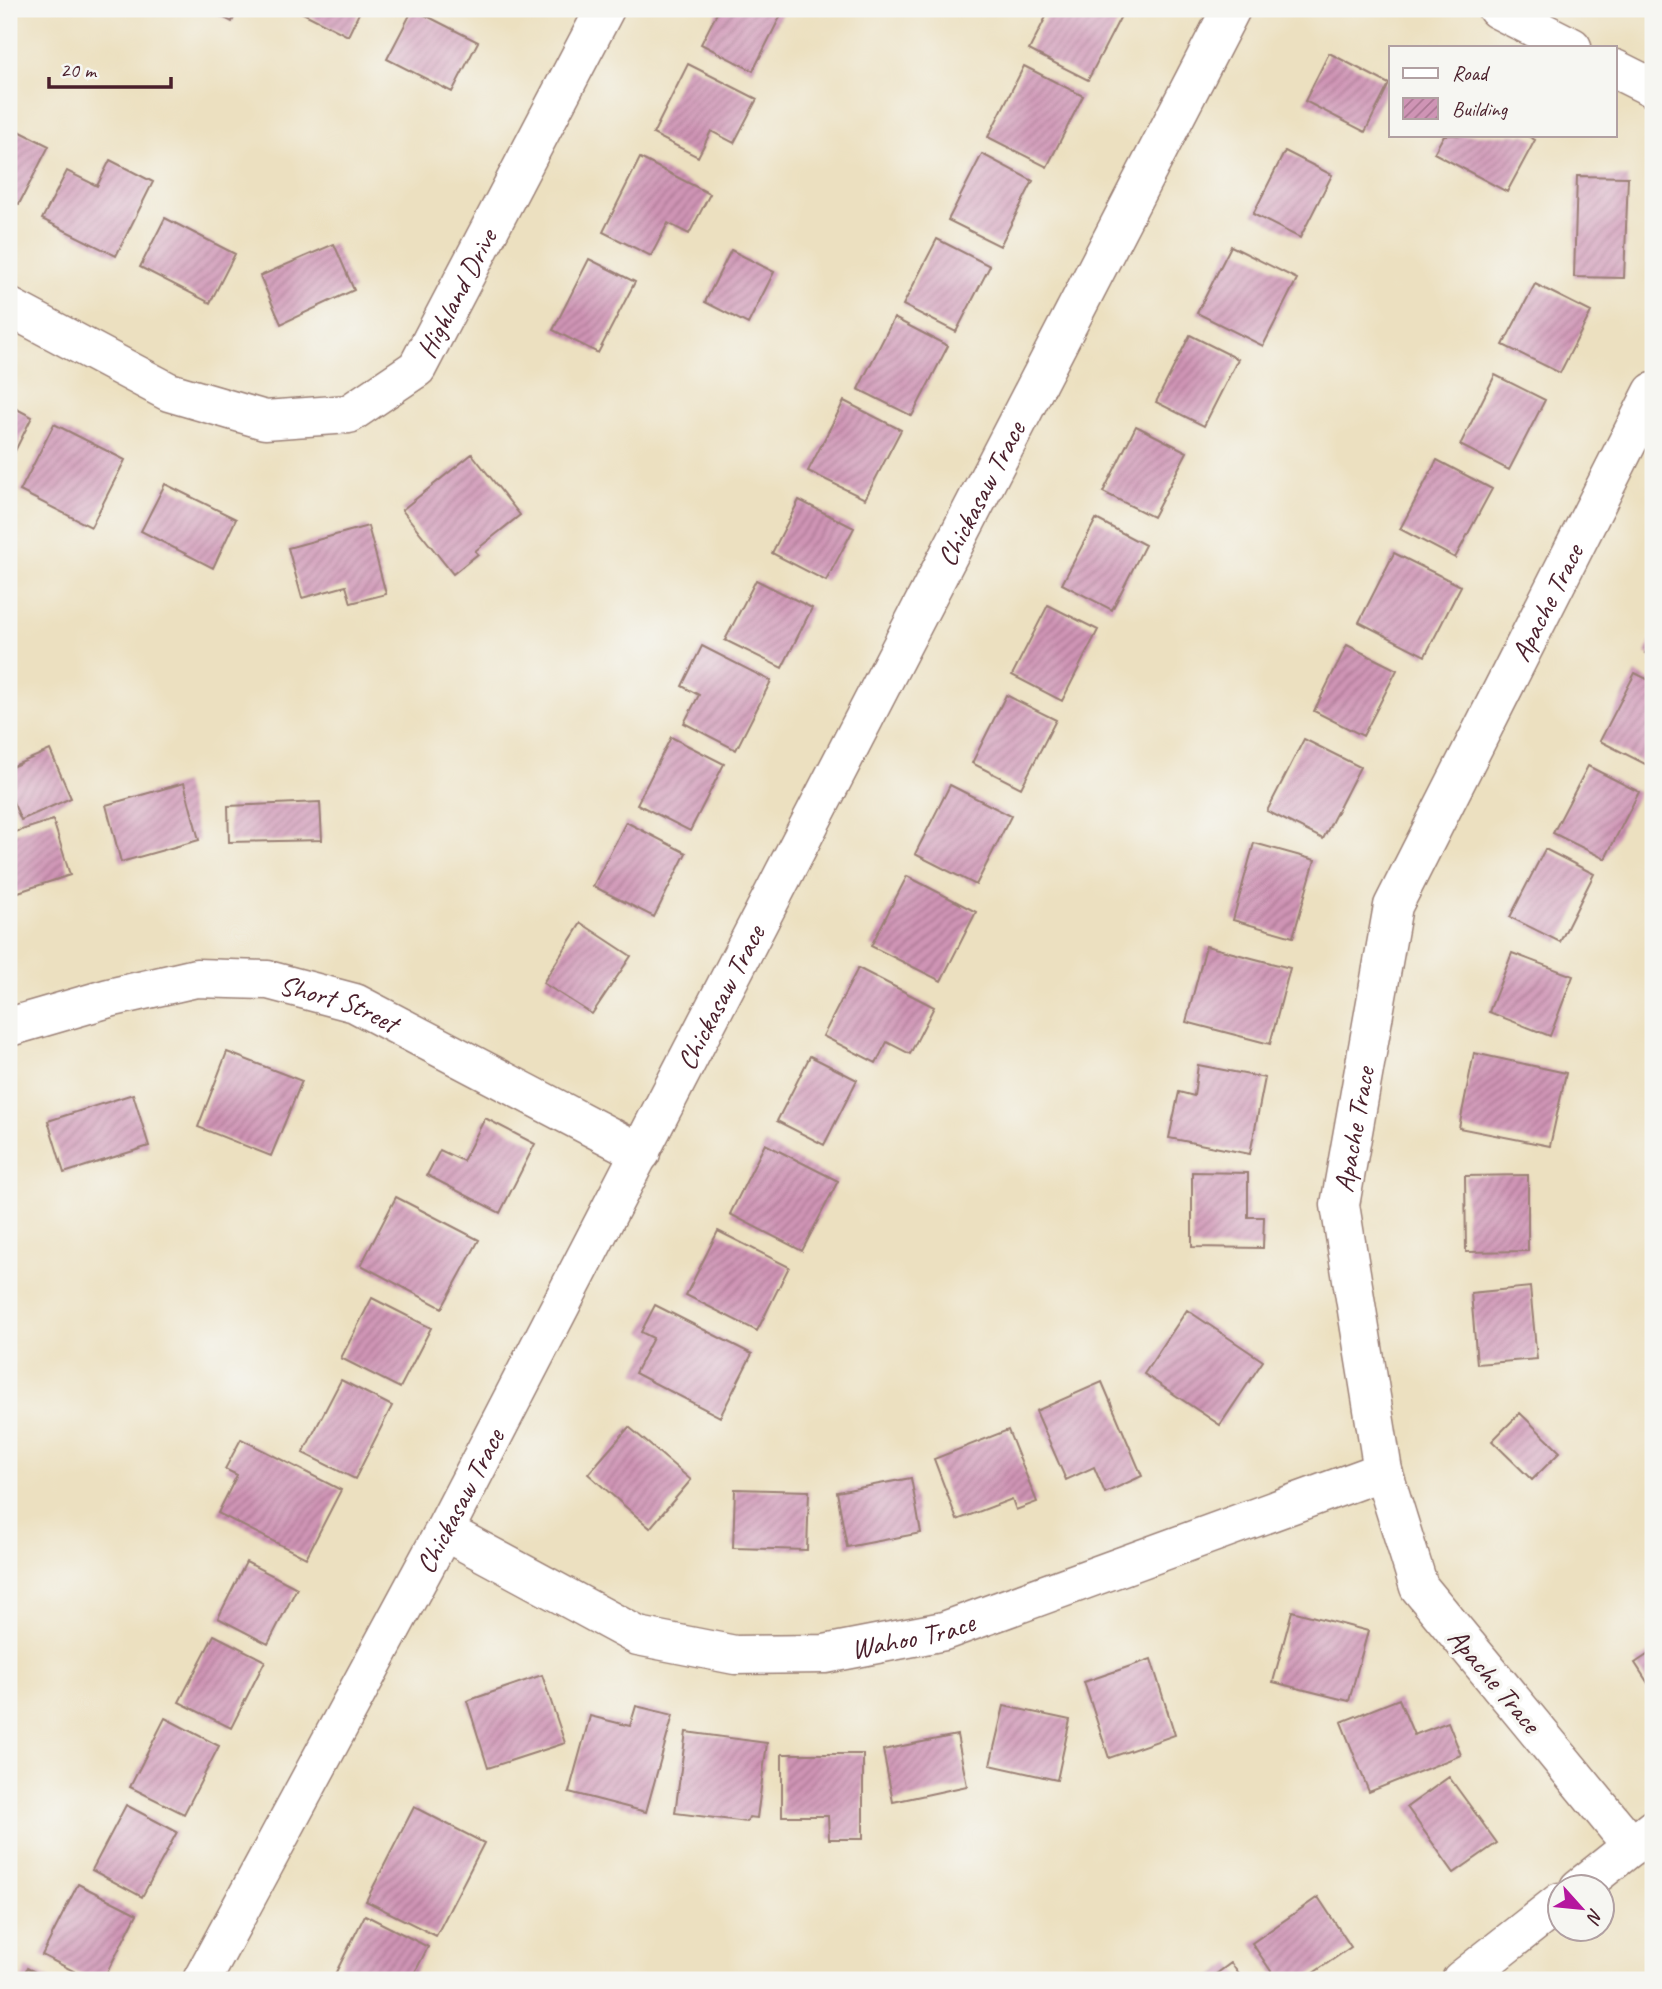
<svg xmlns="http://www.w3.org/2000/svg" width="1662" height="1989" font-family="Caveat,sans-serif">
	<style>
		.building { fill: url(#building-hatch) }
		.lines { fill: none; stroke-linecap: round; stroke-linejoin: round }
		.minor-casing { stroke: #9b8076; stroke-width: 41 }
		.minor { stroke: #fff; stroke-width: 38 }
		.labels { text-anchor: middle; stroke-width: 7; stroke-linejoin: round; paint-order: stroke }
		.street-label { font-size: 28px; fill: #4a1f2b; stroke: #f6f6f2 }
	</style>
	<defs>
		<pattern id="building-hatch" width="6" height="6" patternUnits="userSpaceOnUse" patternTransform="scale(1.75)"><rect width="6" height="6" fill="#cf94b5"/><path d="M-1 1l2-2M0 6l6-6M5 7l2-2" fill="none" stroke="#aa7893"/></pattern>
	</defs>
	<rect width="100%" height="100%" fill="#f6f6f2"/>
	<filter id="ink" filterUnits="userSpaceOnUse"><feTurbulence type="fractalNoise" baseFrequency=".0143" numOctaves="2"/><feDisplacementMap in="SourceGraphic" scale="14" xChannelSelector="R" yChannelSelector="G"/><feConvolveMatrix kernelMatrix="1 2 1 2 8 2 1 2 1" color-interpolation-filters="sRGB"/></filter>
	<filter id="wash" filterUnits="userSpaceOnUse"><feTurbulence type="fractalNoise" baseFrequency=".00686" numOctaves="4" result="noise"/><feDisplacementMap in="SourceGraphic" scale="28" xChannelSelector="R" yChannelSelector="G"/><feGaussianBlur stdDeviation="1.57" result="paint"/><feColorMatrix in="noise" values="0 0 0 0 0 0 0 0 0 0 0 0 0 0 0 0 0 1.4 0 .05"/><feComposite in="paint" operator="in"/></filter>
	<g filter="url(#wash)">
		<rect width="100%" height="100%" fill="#ece0c0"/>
		<g id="blocks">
			<!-- building -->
			<path class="building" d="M207,9H238L232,22Z
				M295,9H361L348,36Z
				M413,9L478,42L452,92L387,59Z
				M719,9H784L753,71L701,44Z
				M1050,9H1107L1121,16L1088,80L1029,50Z
				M1329,53L1389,84L1365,132L1305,101Z
				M688,64L757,99L734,143L711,131L698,157L653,134Z
				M1024,66L1083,96L1047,167L988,137Z
				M9,126L49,146L19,204L9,198Z
				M1444,135H1526L1535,140L1507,192L1434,153Z
				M1285,151L1332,175L1300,238L1253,214Z
				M982,154L1033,181L1000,246L948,220Z
				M640,158L710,194L689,234L668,223L651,256L603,232Z
				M110,160L153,182L116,256L42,219L67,171L97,186Z
				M1577,176L1628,177L1624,278L1574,277Z
				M165,218L235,254L210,303L140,267Z
				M937,239L990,266L956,332L903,305Z
				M334,244L354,290L281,324L260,276Z
				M1231,246L1297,279L1263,346L1197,313Z
				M731,250L774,272L748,324L705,302Z
				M589,259L635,282L598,353L553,330Z
				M1535,284L1591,312L1560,373L1503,345Z
				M894,318L948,346L912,416L858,389Z
				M1190,335L1238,359L1204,426L1156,402Z
				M1495,375L1545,400L1509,470L1460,445Z
				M844,401L901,430L865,499L808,471Z
				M9,405L32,417L9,463Z
				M54,424L125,460L91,527L20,491Z
				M1136,426L1187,452L1153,517L1103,492Z
				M472,454L520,515L475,551L478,554L453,574L402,510Z
				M1437,460L1492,489L1455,558L1400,529Z
				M165,484L236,519L213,568L141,531Z
				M799,500L854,528L826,581L772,553Z
				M1096,519L1145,545L1112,610L1062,584Z
				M368,526L386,594L351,603L346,586L302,598L288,548Z
				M1394,553L1461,586L1425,656L1359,622Z
				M756,580L812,608L782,668L725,640Z
				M1048,605L1098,630L1062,701L1012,675Z
				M1653,637V657L1645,653Z
				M1347,645L1397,670L1363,736L1314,711Z
				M702,646L771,681L736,750L684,723L699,695L682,686Z
				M1635,673L1653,682V753L1647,765L1600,741Z
				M1006,695L1056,720L1021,788L972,763Z
				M671,737L724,764L690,831L637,804Z
				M1304,739L1360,767L1323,839L1267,811Z
				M50,750L71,798L21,820L9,793V768Z
				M1588,766L1639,792L1605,859L1553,833Z
				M184,783L199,840L121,862L106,805Z
				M950,785L1011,816L976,885L915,854Z
				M320,802L322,840L229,842L228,806Z
				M53,820L70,875L9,895V834Z
				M626,822L686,853L654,917L593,886Z
				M1254,843L1315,860L1293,937L1233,920Z
				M1545,849L1594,874L1560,942L1510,917Z
				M907,876L976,912L941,981L871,946Z
				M581,923L631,956L592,1014L543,983Z
				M1206,946L1290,968L1270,1044L1186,1022Z
				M1512,953L1573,976L1550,1036L1489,1012Z
				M858,968L934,1007L910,1054L887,1042L876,1063L823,1036Z
				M227,1052L302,1081L271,1156L198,1127Z
				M1474,1053L1566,1073L1550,1146L1459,1128Z
				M810,1056L857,1080L824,1145L777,1121Z
				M1198,1065L1265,1078L1250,1154L1169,1138L1179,1092L1194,1096Z
				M133,1094L149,1146L64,1173L48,1121Z
				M485,1118L535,1144L500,1213L427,1175L440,1150L463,1161Z
				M765,1144L838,1181L802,1251L730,1214Z
				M1192,1172L1248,1173V1217H1264L1263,1248L1192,1247Z
				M1528,1175V1251L1466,1252L1465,1176Z
				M396,1197L479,1240L442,1308L361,1265Z
				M718,1231L789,1267L757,1331L686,1295Z
				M1530,1287L1537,1359L1477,1364L1471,1293Z
				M372,1298L431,1328L400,1388L341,1358Z
				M655,1305L752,1354L720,1417L635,1373L653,1338L641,1332Z
				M1187,1310L1263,1361L1220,1425L1144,1374Z
				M341,1380L392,1406L355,1479L303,1453Z
				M1102,1382L1142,1476L1105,1493L1094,1467L1066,1480L1036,1411Z
				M1520,1413L1560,1452L1532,1480L1492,1441Z
				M629,1427L691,1480L650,1528L588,1474Z
				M1008,1430L1037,1502L1016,1510L1012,1499L957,1520L934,1459Z
				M241,1439L341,1490L306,1558L218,1513L237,1475L225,1469Z
				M911,1478L921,1533L847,1547L837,1492Z
				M735,1489L809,1491L807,1550L733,1548Z
				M246,1562L297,1588L268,1644L218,1618Z
				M1292,1611L1368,1631L1349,1701L1273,1682Z
				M214,1635L265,1661L231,1728L179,1702Z
				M1653,1651V1691L1635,1663Z
				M1151,1659L1175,1735L1109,1758L1084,1682Z
				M542,1675L565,1743L488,1768L467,1701Z
				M1399,1699L1414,1735L1448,1722L1461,1755L1369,1792L1341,1722Z
				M636,1706L673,1715L646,1812L569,1792L590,1716L630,1726Z
				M1004,1706L1070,1720L1057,1780L990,1765Z
				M165,1718L219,1746L184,1814L130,1787Z
				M686,1732L767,1743L757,1818L749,1817L747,1822L675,1813Z
				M957,1735L967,1786L893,1802L883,1750Z
				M782,1754H863V1839H829L828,1816H782Z
				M1449,1777L1497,1843L1454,1873L1407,1807Z
				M126,1805L177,1832L142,1897L92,1870Z
				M414,1807L484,1843L436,1936L366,1901Z
				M78,1884L137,1914L103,1980H91L42,1955Z
				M1318,1897L1351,1947L1303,1980H1277L1252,1943Z
				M365,1915L428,1947L411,1980H332Z
				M1231,1963L1243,1980H1208Z
				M27,1968L51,1980H21Z"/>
		</g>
	</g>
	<g filter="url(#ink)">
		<use href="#blocks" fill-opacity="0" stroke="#9b8076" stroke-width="2"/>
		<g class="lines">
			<!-- minor casing -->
			<g class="minor-casing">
				<g id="minor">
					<path d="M1497,9L1572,47"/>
					<path d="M1615,69L1653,88"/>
					<path id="s1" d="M9,307L169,392L265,420L349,414L417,368L605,9"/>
					<path id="s2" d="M9,1027L109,998L196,978L268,980L355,1003L641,1153"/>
					<path id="s3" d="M444,1531L638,1636L735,1655L825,1654L944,1631L1383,1471"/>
					<path id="s4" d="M1632,1846L1419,1587L1383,1471L1340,1205L1393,906L1653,392"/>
					<path d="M1579,1888L1653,1829"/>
					<path id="s5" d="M202,1980L444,1531L1231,9"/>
					<path d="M1461,1980L1560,1902"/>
				</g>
			</g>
			<!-- minor -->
			<use href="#minor" class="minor"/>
		</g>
	</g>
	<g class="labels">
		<!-- street labels -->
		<g class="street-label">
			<text dy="10" stroke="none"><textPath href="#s1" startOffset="532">Highland Drive</textPath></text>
			<text dy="10" stroke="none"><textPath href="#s5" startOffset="1678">Chickasaw Trace</textPath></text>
			<text dy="10" stroke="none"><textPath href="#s4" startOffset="1370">Apache Trace</textPath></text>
			<text dy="10" stroke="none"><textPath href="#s5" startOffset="1111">Chickasaw Trace</textPath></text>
			<text dy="10" stroke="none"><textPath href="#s2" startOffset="340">Short Street</textPath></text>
			<text dy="10" stroke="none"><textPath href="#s4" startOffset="803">Apache Trace</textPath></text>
			<text dy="10" stroke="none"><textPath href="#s5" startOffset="544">Chickasaw Trace</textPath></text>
			<text dy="10" stroke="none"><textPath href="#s3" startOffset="499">Wahoo Trace</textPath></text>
			<text transform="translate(1495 1680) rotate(50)" y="10">Apache Trace</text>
		</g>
	</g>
	<!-- margin -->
	<rect width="1662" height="1989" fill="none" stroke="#f6f6f2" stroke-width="35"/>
	<!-- legend -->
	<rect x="1389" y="46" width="228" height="91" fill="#f6f6f2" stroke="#b1a0a2" stroke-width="2"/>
	<rect x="1403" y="68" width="35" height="10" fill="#ffffff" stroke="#b1a0a2" stroke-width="2"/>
	<text x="1452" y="80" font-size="21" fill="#4a1f2b">Road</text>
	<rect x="1403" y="98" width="35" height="21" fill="url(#building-hatch)" stroke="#b1a0a2" stroke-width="2"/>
	<text x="1452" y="116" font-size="21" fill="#4a1f2b">Building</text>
	<!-- north arrow -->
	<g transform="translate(1581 1908) rotate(117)"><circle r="33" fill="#f6f6f2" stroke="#b1a0a2" stroke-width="2"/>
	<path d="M0-5L12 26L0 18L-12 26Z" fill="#b5179e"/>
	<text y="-10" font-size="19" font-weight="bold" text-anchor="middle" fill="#4a1f2b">N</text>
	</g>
	<!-- scale -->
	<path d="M49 77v10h122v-10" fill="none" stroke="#4a1f2b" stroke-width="3.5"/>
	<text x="60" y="77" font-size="21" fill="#4a1f2b" stroke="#f6f6f2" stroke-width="5" paint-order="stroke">20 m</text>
</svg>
